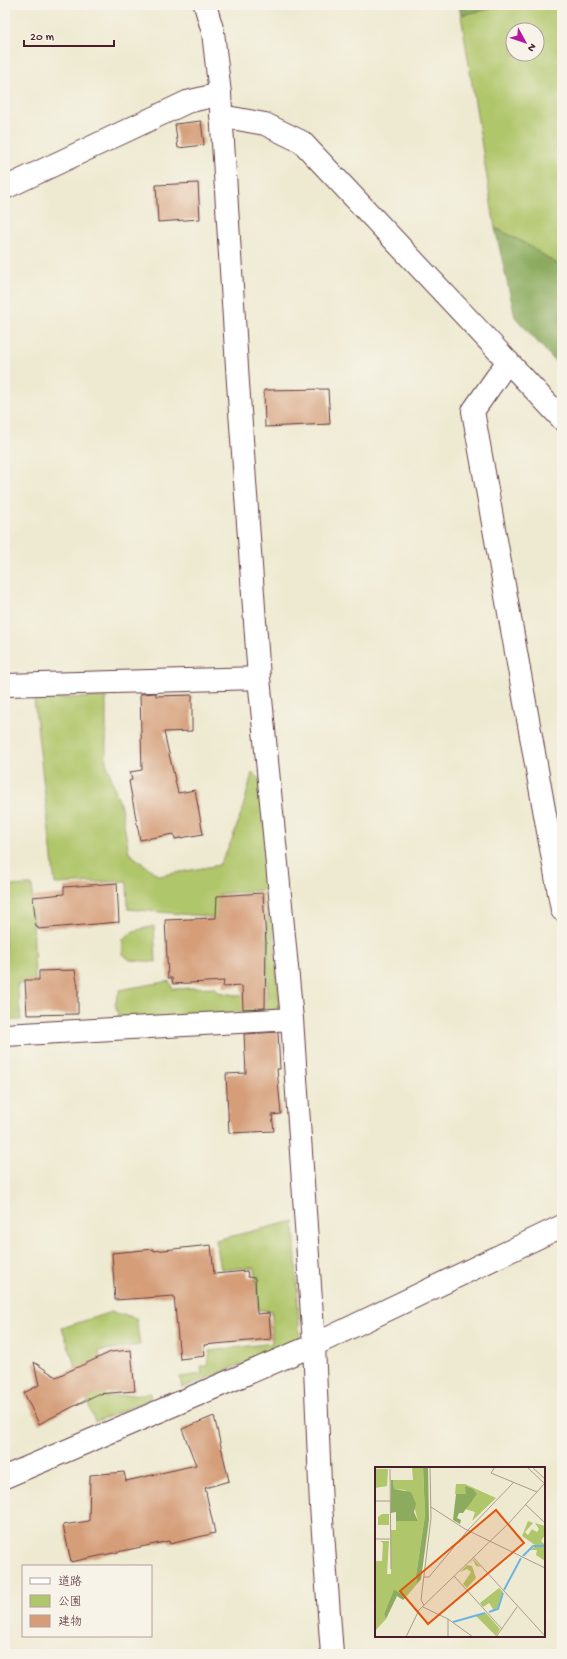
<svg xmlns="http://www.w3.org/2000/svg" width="567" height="1659" font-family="'Gochi Hand','Klee One',sans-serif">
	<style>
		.green { fill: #b0c66b; stroke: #7d724b; fill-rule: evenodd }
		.forest { fill: #8cab5f; stroke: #6b6545 }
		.building { fill: #d59e79 }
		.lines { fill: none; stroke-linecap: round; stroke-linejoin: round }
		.minor-casing { stroke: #633d44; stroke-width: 24 }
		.tertiary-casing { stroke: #633d44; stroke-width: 24 }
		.minor { stroke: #fff; stroke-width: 22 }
		.tertiary { stroke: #fff; stroke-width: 22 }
		.inset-river { fill: none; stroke: #6cb4e3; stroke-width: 2 }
		.inset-road { fill: none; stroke: #ac998f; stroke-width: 1 }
		.view { fill: #e0560e; fill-opacity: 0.15; stroke: #e0560e; stroke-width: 2 }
		.inset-edge { fill: none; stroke: #4a1f2b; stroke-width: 2 }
	</style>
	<rect width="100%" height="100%" fill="#f7f3e8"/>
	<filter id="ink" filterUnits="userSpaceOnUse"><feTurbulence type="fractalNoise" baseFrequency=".025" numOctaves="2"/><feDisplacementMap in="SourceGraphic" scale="8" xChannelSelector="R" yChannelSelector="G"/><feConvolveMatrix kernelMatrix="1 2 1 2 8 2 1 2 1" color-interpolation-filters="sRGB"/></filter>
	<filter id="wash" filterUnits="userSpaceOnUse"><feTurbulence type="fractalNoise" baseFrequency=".012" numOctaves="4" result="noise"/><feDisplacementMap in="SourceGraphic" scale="16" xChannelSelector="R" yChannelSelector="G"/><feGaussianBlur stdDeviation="0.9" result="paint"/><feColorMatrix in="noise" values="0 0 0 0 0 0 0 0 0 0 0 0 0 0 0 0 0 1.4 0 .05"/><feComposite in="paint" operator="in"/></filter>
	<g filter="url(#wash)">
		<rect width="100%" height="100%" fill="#eeead2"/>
		<!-- green -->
		<path class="green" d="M507,5H562V267L521,241L495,228L461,15ZM513,30H537V54H513Z
			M106,697V762L121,807L129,853L159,876L219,865C236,837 244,805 252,773L262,781L280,1009L120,1021L115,1004L120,990L169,981L173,989L215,987L218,992L267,1000V890L219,894L221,934H213V917L128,909L127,881L55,884L34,699Z
			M32,885L35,981L17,984L21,1020H5V886Z
			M154,926L156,962L130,960L123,954V939L134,931Z
			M294,1221L300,1341L182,1388L180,1377L202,1374L201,1366H208L210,1351L272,1343V1311L258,1310L255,1268L221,1269L216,1240Z
			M111,1312L136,1318L140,1345L99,1351L105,1397L151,1393L150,1399L95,1422L62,1328Z"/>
		<!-- forest -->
		<path class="forest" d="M459,5H507L461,15Z
			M495,228L521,241L562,267V369L515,317Z"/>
		<g id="blocks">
			<!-- building -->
			<path class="building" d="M201,121L204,145L178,148L175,124Z
				M198,183L200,219L158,222L156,185Z
				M328,389L330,424L265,427L264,390Z
				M156,693V696L192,695V731L164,732L178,793L195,790L203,834L175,839L174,834L140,840L129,781L132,780L130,772L142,770L140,694Z
				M117,883L119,922L38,929V927H36L33,897L64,894V887Z
				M263,893L266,942L265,1008L243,1009L242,986L223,987L224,981L173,984L172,978H168L165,920L216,918L217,896Z
				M75,970L78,988V1014L27,1015L25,980H39V971Z
				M278,1032L280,1069H277L281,1114L272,1115L274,1131L229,1133L226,1074L246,1073L244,1034Z
				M211,1245L214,1274L247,1271L248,1277L255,1278L257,1314L269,1313L271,1339L204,1345L205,1356L180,1359L174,1296L115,1300L112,1253L154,1249V1251Z
				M131,1350L135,1391L98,1394L39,1424L24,1393L39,1385L34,1362L56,1377L111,1352Z
				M214,1416L229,1481L205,1488L215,1533L170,1544L169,1541L71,1562L63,1525L89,1521L90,1475L124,1472L126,1481L196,1465L182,1429Z"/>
		</g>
	</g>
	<g filter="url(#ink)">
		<use href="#blocks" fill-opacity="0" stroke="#633d44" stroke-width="1"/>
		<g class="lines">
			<!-- minor casing -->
			<g class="minor-casing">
				<path id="minor" d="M221,116L265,124L302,142L562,419
					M5,188L187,102L220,94L238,383L259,678L292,1019L314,1345L321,1506L332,1654
					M508,361L473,411L562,910
					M5,685L259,678
					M5,1035L292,1019
					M5,1477L314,1345L562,1226"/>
			</g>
			<!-- tertiary casing -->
			<g class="tertiary-casing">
				<path id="tertiary" d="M205,5L213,32L220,94"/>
			</g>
			<!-- minor -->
			<use href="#minor" class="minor"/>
			<!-- tertiary -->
			<use href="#tertiary" class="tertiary"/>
		</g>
	</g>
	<!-- overview -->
	<g transform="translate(375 1467)">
		<rect width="170" height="170" fill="#eeead2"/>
		<path d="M23,0H48L50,48L41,109L42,117L31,130L19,122L9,147L11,152L0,164V94H7L8,76L5,74H14L12,107H16V63H21V54H43L37,31L30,23L19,22L18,13H38L37,1ZM0,2H13L12,19L0,21ZM81,17H90L121,31L97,54L100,45L90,42L91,28L80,27ZM7,47H14V58H3V50ZM153,54L158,56L150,65L153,68L157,62L162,65L164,62L160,56L170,59V68L166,74L170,78H160L147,69ZM161,79L170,80V94L161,88L162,83H155ZM98,92L106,100L101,99L98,93L92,98L97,99L101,111L92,121L88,117L96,105L92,102L85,105ZM124,121L128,125L123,141L116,144L118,142L114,136L108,140L105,136ZM111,146L125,162L121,169L100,148Z" fill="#b0c66b"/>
		<path d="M48,0H53L54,53L46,112L42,117L41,109L50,48ZM16,13H18L19,22L36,25L41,37L39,45L43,54H21V45L16,46ZM90,19L98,22L102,27L88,46H84L82,51L86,53L85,57L78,53L81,27H91ZM19,122L31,130L28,133L22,129L11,152L9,147Z" fill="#8cab5f"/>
		<path class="inset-river" d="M148,89L158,79H170M129,123L146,91M114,145L123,142L128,126M78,155L110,146"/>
		<path class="inset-road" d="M120,0L116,6L162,25M152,0L170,17M157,0L170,12M15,2L16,102M0,34H15M150,37L170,56M56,40L90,62L170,101M0,72H15M98,90L170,169M79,109L127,162M49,110H54L93,63L139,15M49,138L46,133L56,51L55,0M48,140L73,152L98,170M31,170L44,143L134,56L170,16M73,170V152M121,170L142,140"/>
		<path class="view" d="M121,43L149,76L53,157L25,124Z"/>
		<rect width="170" height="170" class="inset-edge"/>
	</g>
	<!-- margin -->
	<rect width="567" height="1659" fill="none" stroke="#f7f3e8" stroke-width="20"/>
	<!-- legend -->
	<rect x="22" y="1565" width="130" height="72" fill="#f7f3e8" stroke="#b29e9c"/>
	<rect x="30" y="1578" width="20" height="6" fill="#ffffff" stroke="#b29e9c"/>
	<text x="58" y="1585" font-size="12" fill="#4a1f2b">道路</text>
	<rect x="30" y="1595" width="20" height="12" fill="#b0c66b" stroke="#b29e9c"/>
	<text x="58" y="1605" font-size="12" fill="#4a1f2b">公園</text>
	<rect x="30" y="1615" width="20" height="12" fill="#d59e79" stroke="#b29e9c"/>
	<text x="58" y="1625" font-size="12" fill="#4a1f2b">建物</text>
	<!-- north arrow -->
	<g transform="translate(525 42) rotate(130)"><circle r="19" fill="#f7f3e8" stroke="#b29e9c"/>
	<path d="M0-3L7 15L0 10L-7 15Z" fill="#b5179e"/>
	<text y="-6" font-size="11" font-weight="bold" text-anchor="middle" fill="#4a1f2b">N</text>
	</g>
	<!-- scale -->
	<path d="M24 40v6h90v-6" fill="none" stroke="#4a1f2b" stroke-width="2"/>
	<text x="30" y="40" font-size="12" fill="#4a1f2b" stroke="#f7f3e8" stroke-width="3" paint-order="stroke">20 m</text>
</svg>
